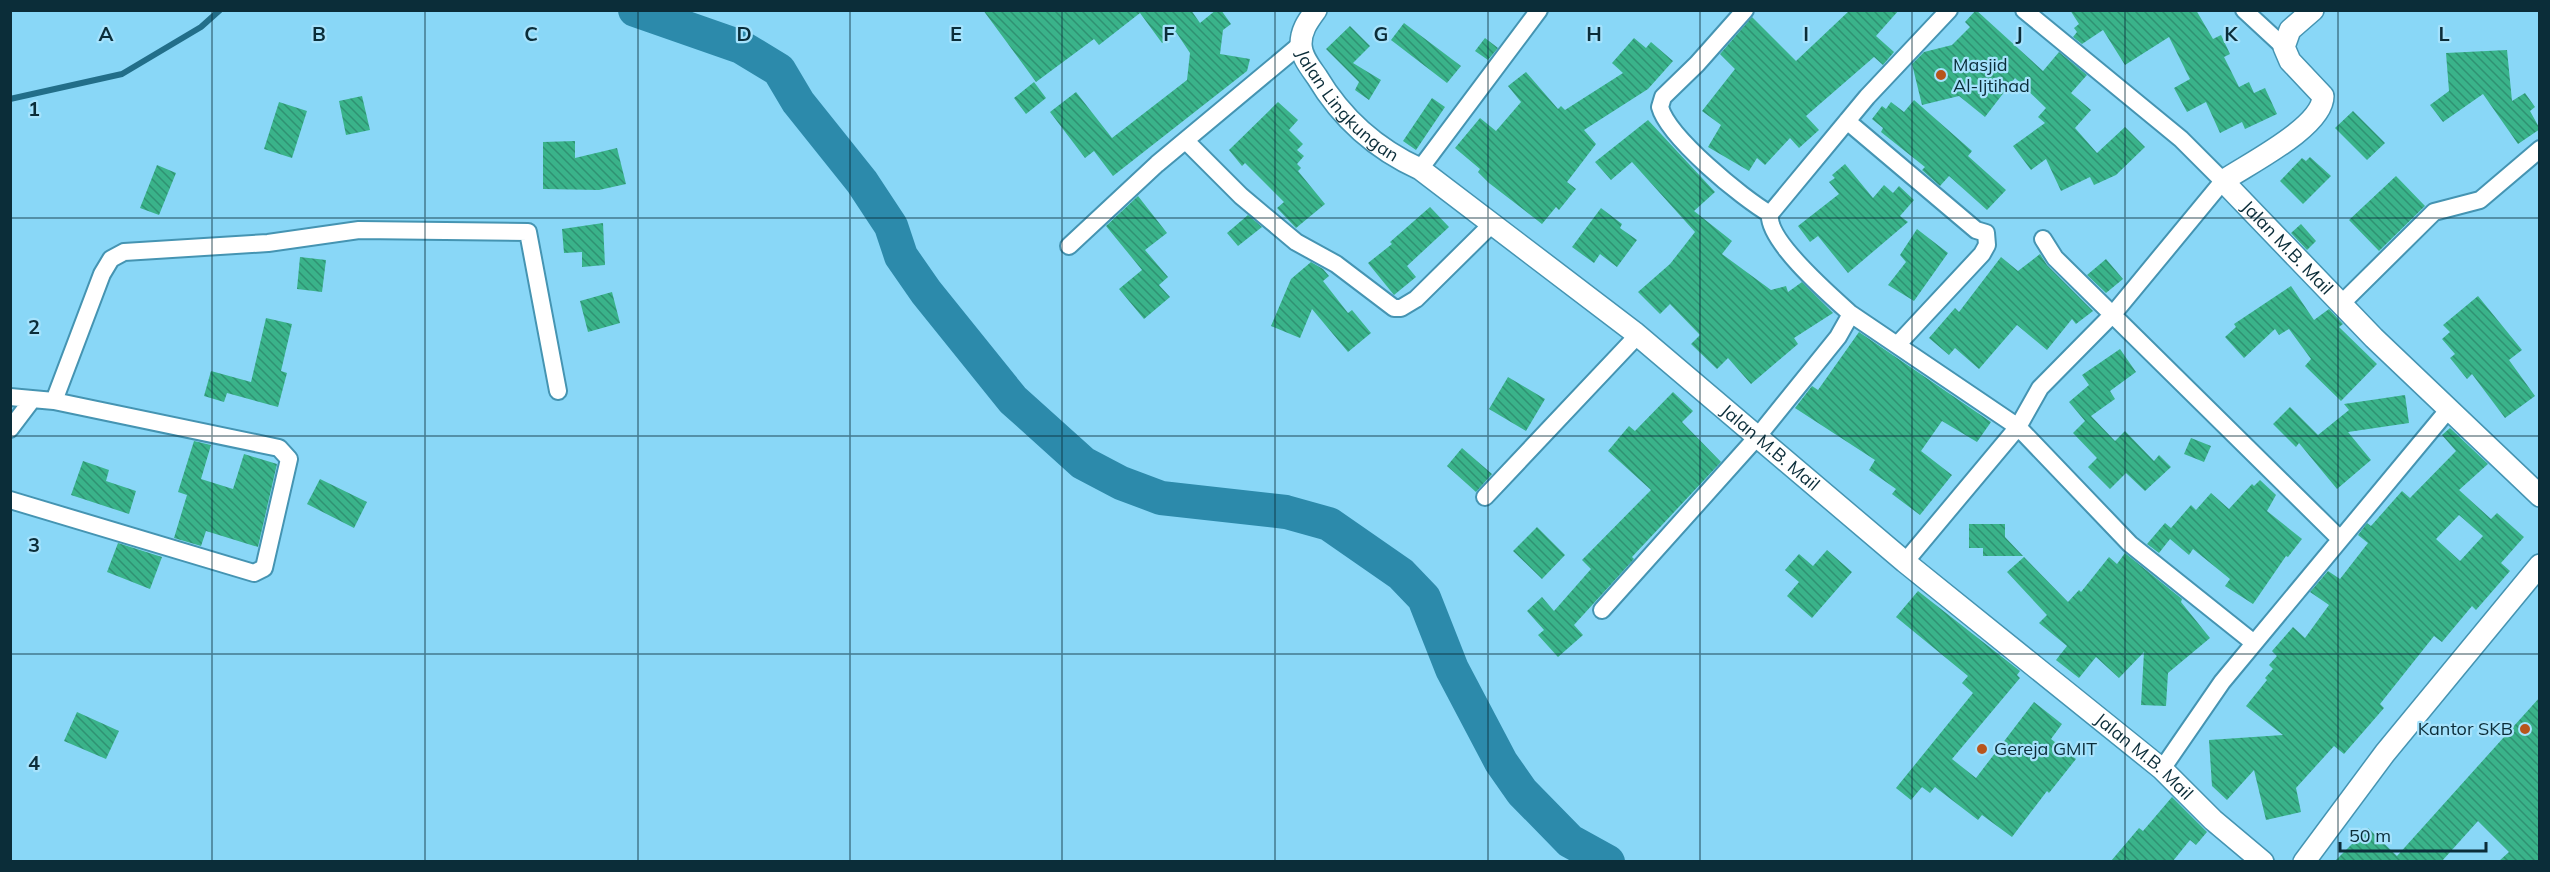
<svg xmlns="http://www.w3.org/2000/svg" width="2550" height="872" font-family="Mulish,sans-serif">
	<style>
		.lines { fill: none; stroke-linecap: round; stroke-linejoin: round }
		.stream { stroke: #226e89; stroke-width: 6 }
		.river { stroke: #2c8aab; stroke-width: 34 }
		.building { fill: url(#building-back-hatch); fill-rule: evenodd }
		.minor-casing { stroke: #4594b2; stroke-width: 20 }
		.tertiary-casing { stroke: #4594b2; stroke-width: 24 }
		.minor { stroke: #fff; stroke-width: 16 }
		.tertiary { stroke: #fff; stroke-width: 21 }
		.grid { fill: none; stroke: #0b2d39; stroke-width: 1.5; stroke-opacity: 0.55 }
		.poi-dot { fill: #b8551c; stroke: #a5e2fc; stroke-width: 2 }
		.labels { text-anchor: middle; stroke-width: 4.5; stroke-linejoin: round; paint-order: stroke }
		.poi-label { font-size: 18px; fill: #0b2d39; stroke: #a5e2fc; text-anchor: start }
		.street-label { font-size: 18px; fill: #0b2d39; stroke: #a5e2fc }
		.grid-label { font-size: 20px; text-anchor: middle; font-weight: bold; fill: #0b2d39; stroke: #a5e2fc; stroke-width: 4.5; stroke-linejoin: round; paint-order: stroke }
	</style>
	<defs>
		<pattern id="building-back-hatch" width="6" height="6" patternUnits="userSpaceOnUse" patternTransform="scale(1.5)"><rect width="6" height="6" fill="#3ab38a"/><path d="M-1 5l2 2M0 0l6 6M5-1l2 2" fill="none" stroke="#2f9272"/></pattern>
	</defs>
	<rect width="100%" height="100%" fill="#89d7f7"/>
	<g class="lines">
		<!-- stream -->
		<path class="stream" d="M10,99L122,74L201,27L220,10"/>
		<!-- river -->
		<path class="river" d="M635,10L741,47L779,70L798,102L862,182L891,226L901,256L926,292L1013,400L1083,463L1121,483L1161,498L1286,512L1329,524L1401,574L1424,598L1452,669L1501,762L1522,792L1570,841L1608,862"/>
	</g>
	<!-- building -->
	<path class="building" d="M983,10H1191L1200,23L1216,10H1221L1231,24L1223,30L1220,54L1250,59L1247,71L1113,176L1094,151L1085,158L1050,112L1076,92L1112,138L1187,80L1190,53L1176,32L1162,43L1140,13L1099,45L1094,39L1036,82Z
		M1850,10H1899L1876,36L1894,52L1883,65L1874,57L1806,116L1819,130L1799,148L1790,138L1765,165L1757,158L1749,171L1708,147L1721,125L1702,111L1735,69L1720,54L1752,17L1796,61Z
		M1976,10L2043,71L2059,52L2087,75L2071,93L2091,110L2075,128L2097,153L2125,127L2145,147L2116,175L2094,185L2090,177L2061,191L2046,159L2031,170L2013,146L2045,123L2038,117L2046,108L2015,78L1985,117L1959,96L1922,105L1912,64L1924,52L1952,45L1970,27L1965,22Z
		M2070,10H2196L2213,39L2221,35L2230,54L2224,57L2239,87L2249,82L2254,93L2265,88L2277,114L2245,129L2242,122L2220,133L2206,102L2187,112L2174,88L2190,79L2169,37L2125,65L2103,30L2082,44L2073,37L2077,32L2074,28L2079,24Z
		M1404,23L1461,66L1447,83L1391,40Z
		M1350,26L1370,46L1353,63L1381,80L1369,100L1355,90L1359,82L1326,49Z
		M1485,38L1498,48L1488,60L1475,51Z
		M1634,38L1646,48L1651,42L1673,61L1648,89L1584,130L1596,144L1567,182L1576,189L1559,210L1556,207L1542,224L1489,183L1478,172L1480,169L1455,148L1480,118L1496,131L1521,102L1508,86L1526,72L1558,109L1561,106L1565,110L1623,73L1612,63Z
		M2507,50L2512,101L2525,93L2535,107L2530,111L2540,129L2518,144L2483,94L2443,122L2430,105L2449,91L2446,53Z
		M1034,82L1046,98L1026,114L1014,98Z
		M362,96L370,130L346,135L339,101Z
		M1432,98L1445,107L1416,150L1403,141Z
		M1914,100L1972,151L1968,156L2006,190L1987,210L1949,176L1940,186L1922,170L1925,167L1881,132L1883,128L1872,119L1882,106L1886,109L1891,102L1904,112Z
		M279,102L307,111L292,158L264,149Z
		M1278,102L1298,120L1289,130L1303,144L1297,150L1304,156L1297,164L1301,168L1298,171L1325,204L1296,228L1277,208L1284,202L1245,163L1242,166L1229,150Z
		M2353,111L2385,143L2367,160L2335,128Z
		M1648,120L1715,192L1694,211L1732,241L1722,254L1771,290L1786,286L1788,292L1802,282L1833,313L1794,338L1798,344L1751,384L1728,358L1717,369L1691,344L1700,335L1670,304L1660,314L1638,292L1670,264L1695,232L1632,162L1611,180L1595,162Z
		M575,141V158L617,148L626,184L599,190L543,189V142Z
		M2310,157L2331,176L2303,204L2280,181L2302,158L2306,161Z
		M1845,164L1873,198L1884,185L1893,193L1899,186L1914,200L1900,216L1908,222L1848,273L1818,236L1810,242L1798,226L1839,194L1829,182L1835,178L1832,175Z
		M157,165L176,173L159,215L140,208Z
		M2396,176L2425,206L2379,251L2349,220Z
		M1138,196L1167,233L1145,250L1168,277L1159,285L1170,297L1144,319L1119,289L1142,270L1106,226Z
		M1430,207L1449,227L1407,266L1416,277L1394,295L1368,263L1392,244L1390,242Z
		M1601,208L1622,224L1620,228L1637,240L1617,267L1600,254L1594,263L1572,247Z
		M1248,215L1262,227L1238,246L1227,233Z
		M603,223L605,265L582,267V252L564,253L562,229Z
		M2301,224L2316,241L2307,250L2291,233Z
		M1917,229L1948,253L1914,301L1888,285L1906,262L1900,255Z
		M2040,254L2047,265L2093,311L2076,324L2072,319L2047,350L2017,325L1979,369L1955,348L1949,355L1929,338L1955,308L1959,312L2001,257L2018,271Z
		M300,257L326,260L322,292L297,289Z
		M2106,259L2123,279L2106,293L2087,275Z
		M1311,262L1323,269L1329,276L1323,281L1348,313L1352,310L1371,333L1348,352L1312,309L1300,338L1271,326L1291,279Z
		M2291,286L2314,320L2329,309L2343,324L2339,327L2377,364L2341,401L2305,366L2311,359L2289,329L2279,335L2275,329L2244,358L2225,337L2236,327L2234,324Z
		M612,292L620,323L588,332L580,301Z
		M2478,296L2522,350L2509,360L2535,396L2505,418L2472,374L2467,379L2450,358L2455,354L2442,339L2450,332L2443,325Z
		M266,318L292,324L281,371L287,373L278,407L227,393L224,402L204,396L211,371L251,382Z
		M1859,332L1991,422L1977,442L1942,421L1921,451L1952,475L1920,515L1892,494L1896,489L1869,470L1875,460L1795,408L1812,386L1818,390Z
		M2120,349L2136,372L2110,391L2115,399L2091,416L2115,441L2125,431L2154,461L2159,455L2171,467L2145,491L2126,473L2110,489L2088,467L2097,458L2073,433L2089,417L2085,421L2069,402L2089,385L2082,375Z
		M1508,377L1545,399L1526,431L1489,409Z
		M1673,392L1693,411L1682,422L1721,462L1632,557L1634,559L1574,625L1583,635L1558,657L1538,635L1544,630L1527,611L1542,597L1554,611L1591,569L1582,560L1651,490L1608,451L1629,426L1635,431Z
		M2405,395L2409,423L2348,432L2371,460L2337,489L2299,443L2296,447L2273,424L2290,407L2318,435L2349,410L2344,404Z
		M2450,428L2488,464L2459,490L2491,519L2497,513L2524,537L2501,563L2510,571L2476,610L2472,606L2442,642L2434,636L2380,704L2384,708L2344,754L2334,746L2296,788L2301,812L2266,820L2254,770L2227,800L2212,786L2209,740L2283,735L2246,706L2267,680L2265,678L2273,669L2269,665L2277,656L2272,651L2293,627L2305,638L2329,605L2310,592L2328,571L2340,579L2368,543L2358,535L2367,523L2371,526L2402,491L2410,498L2456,451L2442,435ZM2459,515L2483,536L2460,561L2436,539Z
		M2191,438L2211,446L2204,462L2184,454Z
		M194,441L211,445L201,479L233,489L244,454L277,464L258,547L206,531L201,546L174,538L187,495L178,492Z
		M1462,448L1492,474L1476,492L1447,466Z
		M83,461L109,470L106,481L136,491L129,514L71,495Z
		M320,479L367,502L354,528L307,504Z
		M2260,480L2276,495L2267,511L2302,539L2288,557L2286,556L2253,604L2225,586L2230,579L2193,549L2189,555L2170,539L2159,553L2147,544L2165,523L2171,528L2191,505L2196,510L2211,493L2229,509L2252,484L2254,486Z
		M1969,524H2005V537L2023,556H1983V548H1969Z
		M1537,527L1565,555L1542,579L1513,551Z
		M118,543L162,557L150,589L107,572Z
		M1827,550L1852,572L1812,618L1787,596L1799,582L1785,570L1799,554L1813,566Z
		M2125,553L2182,599L2181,602L2210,638L2168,673L2166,706L2141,705L2144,652L2119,678L2096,657L2079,678L2056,660L2067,646L2039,623L2047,615L2007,572L2024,557L2068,602L2079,590L2081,592L2109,557L2117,564Z
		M1918,591L2020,671L2017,675L2020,678L1952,759L1976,778L2034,702L2062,724L2051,739L2076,759L2049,793L2047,791L2012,837L1982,815L1978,820L1935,787L1930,793L1922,787L1911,800L1896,788L1973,693L1962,683L1968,676L1896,617Z
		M2540,697V861H2499L2509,852L2478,821L2442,861H2335L2368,828L2397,856Z
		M77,712L119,731L106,759L64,741Z
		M2172,797L2207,832L2196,845L2190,840L2173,861H2111L2139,828L2143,831Z"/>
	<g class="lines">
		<!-- minor casing -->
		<g class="minor-casing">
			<path id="minor" d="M1745,10L1697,64L1663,97L1660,107C1668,137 1742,198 1770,214
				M2244,10L2284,47
				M1847,121L1976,230L1986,233L1987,245L1982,254L1898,344
				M1186,141L1241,196L1296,242L1336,264L1394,308H1401L1416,299L1492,224
				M1420,169L1539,10
				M2043,239L2055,258L2340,539
				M1069,246L1157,164L1301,44
				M2341,304L2434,212L2480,200L2540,149
				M1851,314L2018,427L2130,544L2254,643
				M10,397L54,401L279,448L289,459L264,568L254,573L10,500
				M54,401L102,274L111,259L124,252L268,243L359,230L528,232L558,391
				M10,429L32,400
				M1485,497L1637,336
				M1905,562L2018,427L2040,388L2114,313L2223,181L2181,139L2024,10
				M1602,610L1758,436L1838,337L1851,314C1832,297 1766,240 1770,214L1867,97L1949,10
				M2162,769L2222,682L2448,410"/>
		</g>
		<!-- tertiary casing -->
		<g class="tertiary-casing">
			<g id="tertiary">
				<path id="s1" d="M1316,10C1308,21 1301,30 1301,44C1301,56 1310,67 1317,77C1342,119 1376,149 1420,169L1634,332L1905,562L2162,769L2213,820L2263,862"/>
				<path id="s2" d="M2313,10L2290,30L2284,47L2290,61L2323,96C2323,127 2248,164 2223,181L2374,338L2540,496"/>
				<path d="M2304,862L2385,753L2540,565"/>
			</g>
		</g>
		<!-- minor -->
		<use href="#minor" class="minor"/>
		<!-- tertiary -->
		<use href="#tertiary" class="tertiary"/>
	</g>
	<!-- grid -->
	<path class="grid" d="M212,10V862M425,10V862M638,10V862M850,10V862M1062,10V862M1275,10V862M1488,10V862M1700,10V862M1912,10V862M2125,10V862M2338,10V862M10,218H2540M10,436H2540M10,654H2540"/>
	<!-- markers -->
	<g class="poi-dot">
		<circle cx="1941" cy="75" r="6"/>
		<circle cx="2525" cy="729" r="6"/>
		<circle cx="1982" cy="749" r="6"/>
	</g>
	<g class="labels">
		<!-- poi labels -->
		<g class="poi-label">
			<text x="1953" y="71">Masjid<tspan x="1953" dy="21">Al-Ijtihad</tspan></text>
			<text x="2513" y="735" text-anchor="end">Kantor SKB</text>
			<text x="1994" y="755">Gereja GMIT</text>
		</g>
		<!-- street labels -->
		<g class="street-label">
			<text dy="6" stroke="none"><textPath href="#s1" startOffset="117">Jalan Lingkungan</textPath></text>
			<text dy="6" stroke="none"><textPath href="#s2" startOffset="339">Jalan M.B. Mail</textPath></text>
			<text dy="6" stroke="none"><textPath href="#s1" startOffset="663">Jalan M.B. Mail</textPath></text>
			<text dy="6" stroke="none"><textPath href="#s1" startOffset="1148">Jalan M.B. Mail</textPath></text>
		</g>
	</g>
	<g class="grid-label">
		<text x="106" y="41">A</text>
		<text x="319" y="41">B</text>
		<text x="531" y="41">C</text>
		<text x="744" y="41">D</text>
		<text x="956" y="41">E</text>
		<text x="1169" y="41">F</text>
		<text x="1381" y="41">G</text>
		<text x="1594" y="41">H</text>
		<text x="1806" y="41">I</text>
		<text x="2019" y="41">J</text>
		<text x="2231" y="41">K</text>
		<text x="2444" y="41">L</text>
		<text x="34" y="116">1</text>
		<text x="34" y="334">2</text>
		<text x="34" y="552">3</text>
		<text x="34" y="770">4</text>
	</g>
	<!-- border -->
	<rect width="2550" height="872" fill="none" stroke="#0b2d39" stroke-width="24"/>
	<!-- scale -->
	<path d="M2340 842v9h146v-9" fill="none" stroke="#0b2d39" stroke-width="3"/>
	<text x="2349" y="842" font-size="18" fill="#0b2d39" stroke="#a5e2fc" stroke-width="4.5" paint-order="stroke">50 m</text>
</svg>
